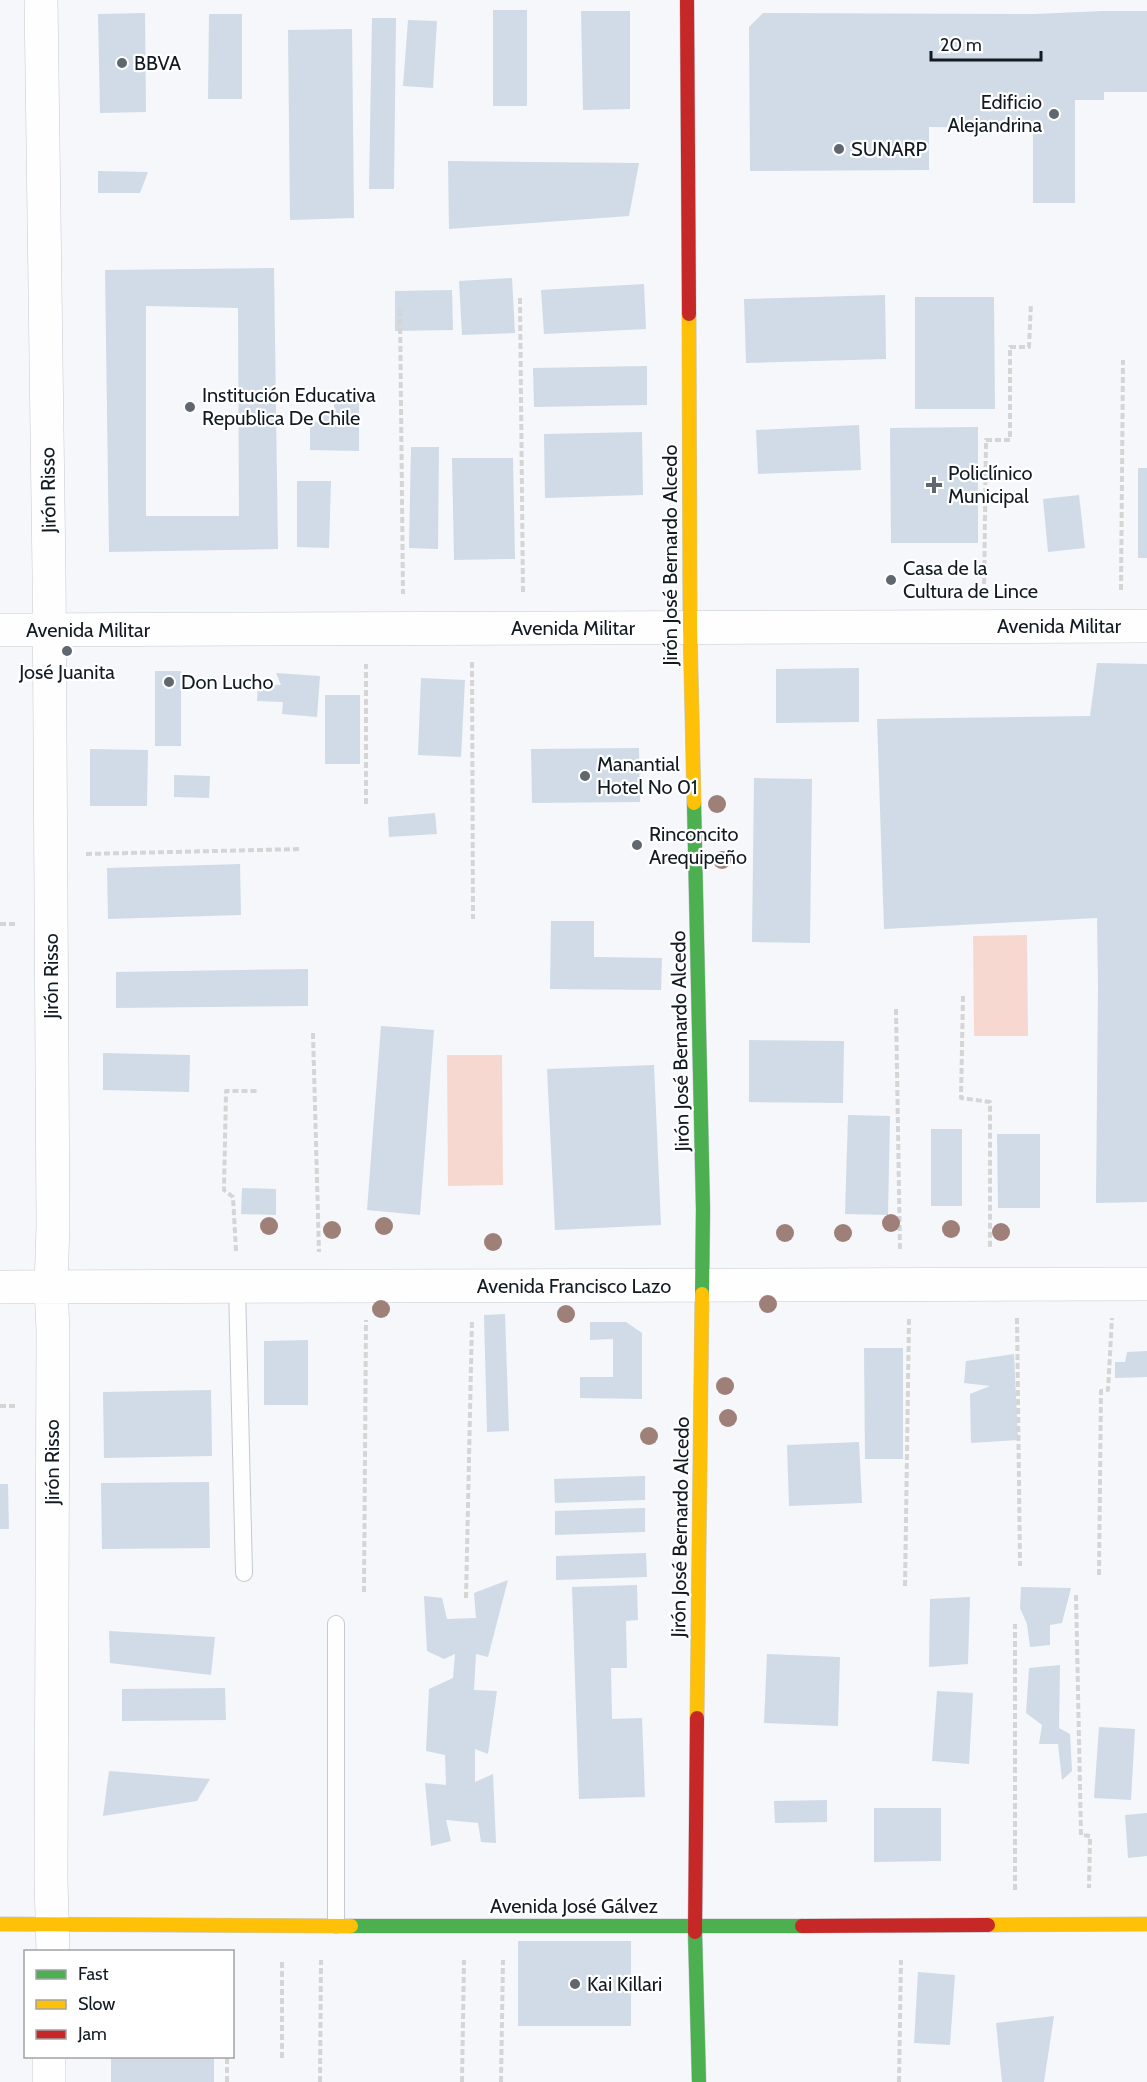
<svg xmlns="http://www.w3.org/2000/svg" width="1147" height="2082" font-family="Cabin,sans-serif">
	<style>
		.green { fill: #f7d8d0 }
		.building { fill: #d0dbe7; fill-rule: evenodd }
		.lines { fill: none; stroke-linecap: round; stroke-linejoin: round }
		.lane-casing { stroke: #c5c9cf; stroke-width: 18 }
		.street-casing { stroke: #c5c9cf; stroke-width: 34 }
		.fast-casing { stroke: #c5c9cf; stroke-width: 15 }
		.slow-casing { stroke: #c5c9cf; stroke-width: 15 }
		.jam-casing { stroke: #c5c9cf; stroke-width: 15 }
		.path { stroke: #d5d5d6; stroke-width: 4; stroke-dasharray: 6 3; stroke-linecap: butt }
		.lane { stroke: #fefefe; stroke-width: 16 }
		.street { stroke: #fefefe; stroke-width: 33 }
		.fast { stroke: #4caf50; stroke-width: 14 }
		.slow { stroke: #ffc107; stroke-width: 14 }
		.jam { stroke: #c62828; stroke-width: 14 }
		.tree { fill: #9e8078 }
		.poi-dot { fill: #61676e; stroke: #fff; stroke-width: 2 }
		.labels { text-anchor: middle; stroke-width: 4.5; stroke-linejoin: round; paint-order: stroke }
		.poi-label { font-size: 20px; fill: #121a22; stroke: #fff; text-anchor: start }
		.street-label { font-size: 20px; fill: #121a22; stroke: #fff }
	</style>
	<rect width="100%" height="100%" fill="#f5f7fa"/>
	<!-- green -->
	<path class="green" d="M1027,935L1028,1036H974L973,936Z
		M447,1055H502L503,1185L448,1186Z"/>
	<!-- building -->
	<path class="building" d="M493,10H527V106H493Z
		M581,11H630V109L583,110Z
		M1103,11H1147V92H1104V100H1075V203H1033V128L929,127V170L750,171L749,27L763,13L1034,14Z
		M145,13L146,112L100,113L98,14Z
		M209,14H242V99H208Z
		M372,18H396L394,189H369Z
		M408,20L437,21L433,88L403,86Z
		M352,29L354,218L290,220L288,30Z
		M448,161L639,163L629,216L449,229Z
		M98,171L148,172L140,193H98Z
		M274,268L278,549L109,552L105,270ZM146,306L238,308L239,516H146Z
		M512,278L515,333L462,335L459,281Z
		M644,284L646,329L544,334L541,290Z
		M452,290L453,330L395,331V291Z
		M885,295L886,359L746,363L744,299Z
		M915,297H994L995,409H915Z
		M647,366V405L534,407L533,368Z
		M334,399L359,400V451L310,450V421L321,422V412H334Z
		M859,425L861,470L758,474L756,430Z
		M978,427V543H891L890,428Z
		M642,432L643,495L545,498L544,434Z
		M411,447H439L438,549L409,548Z
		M452,458H513L515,559L454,560Z
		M1138,468H1147V558H1138Z
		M297,481H331L329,548L297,547Z
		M1079,495L1085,548L1048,552L1043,499Z
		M1097,663L1147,664V1202L1096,1203L1098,986L1097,918L884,929L877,719L1090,716Z
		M859,668V722L776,723V669Z
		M155,671H181V746H155Z
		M276,673L320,676L317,717L282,714L283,702L257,701L258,684L281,685Z
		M421,678L465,680L461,757L418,755Z
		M325,695H360V764H325Z
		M639,748L640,802L532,803L531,749Z
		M90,749L148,750L147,806H90Z
		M174,775L210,776L209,798L174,797Z
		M754,778L812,779L810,943L752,942Z
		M435,813L437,834L389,837L388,817Z
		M240,864L241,915L108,919L107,868Z
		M551,921H594V957L662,958L661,990L550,989Z
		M308,969V1006L116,1008V972Z
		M381,1026L434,1030L420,1215L367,1210Z
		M749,1040L844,1041L843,1103L749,1102Z
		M103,1053L190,1055L189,1092L103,1090Z
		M654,1065L661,1225L555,1230L547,1069Z
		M848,1115L890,1116L888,1215L845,1214Z
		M931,1129H962V1206H931Z
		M997,1134H1040V1208H998Z
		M242,1188L276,1189V1215L241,1214Z
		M505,1314L509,1431L487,1432L484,1315Z
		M590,1322H626L642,1333V1399L580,1398V1377H613V1339L590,1340Z
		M308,1340V1405H264V1341Z
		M864,1348H903V1459H865Z
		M1147,1351V1377L1115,1378V1362H1125L1127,1352Z
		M1014,1354L1018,1440L971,1443L970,1394L990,1386L964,1383L966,1361Z
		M211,1390L212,1456L104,1458L103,1392Z
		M859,1442L862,1503L789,1506L787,1445Z
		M645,1476V1500L555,1503L554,1479Z
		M209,1482L210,1548L102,1549L101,1483Z
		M0,1484H8L9,1529H0Z
		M645,1508V1532L555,1535V1511Z
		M646,1553L647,1577L556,1580V1556Z
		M508,1580L488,1657L476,1654L474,1690L497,1691L488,1754L475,1749V1782L493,1774L496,1843L481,1842L478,1823L446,1820L451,1841L431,1846L425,1783L446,1785L445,1755L426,1751L429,1689L453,1678L455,1654L444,1659L427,1651L424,1596L442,1598L447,1619L476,1618L474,1593Z
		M637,1585L638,1620L626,1621L627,1668H611L612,1719L642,1718L645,1797L579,1799L572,1587Z
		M1021,1587L1071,1588L1062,1623L1050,1625V1645L1030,1647L1027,1624L1020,1608Z
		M970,1597L968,1664L929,1667L930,1599Z
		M109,1631L215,1637L211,1675L110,1663Z
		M767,1654L840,1657L838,1726L764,1723Z
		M1060,1665L1059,1728L1070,1734L1072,1771L1062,1780L1058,1744H1039L1042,1725L1026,1713L1029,1668Z
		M225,1688L226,1720L122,1721V1689Z
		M937,1691L973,1693L969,1764L932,1761Z
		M1099,1727L1135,1729L1131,1800L1094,1798Z
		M109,1771L210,1779L197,1801L103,1816Z
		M827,1800V1822L775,1823L774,1801Z
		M874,1808H941V1861L874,1862Z
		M1147,1813V1856L1128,1858L1125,1815Z
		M518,1941H631V2026H518Z
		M918,1972L955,1975L950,2045L914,2043Z
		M1054,2016L1044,2082H1002L996,2023Z
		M111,2056H214V2082H111Z"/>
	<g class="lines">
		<!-- lane casing -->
		<g class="lane-casing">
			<path id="lane" d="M237,1287L244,1573
				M336,1925V1624"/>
		</g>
		<!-- street casing -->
		<g class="street-casing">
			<path id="street" d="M41,0L49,573L53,1226L51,1287L53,1331L51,1880L53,1952
				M0,630L1147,626
				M0,1287L1147,1284
				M49,2082V2056"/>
		</g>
		<!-- fast casing -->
		<g class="fast-casing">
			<path id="fast" d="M694,803L703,1209L702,1294
				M351,1926H802
				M695,1932L699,2082"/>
		</g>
		<!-- slow casing -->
		<g class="slow-casing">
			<path id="slow" d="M689,314L690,627L694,803
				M697,1718L702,1294
				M0,1924L351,1926
				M988,1925L1147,1924"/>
		</g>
		<!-- jam casing -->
		<g class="jam-casing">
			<path id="jam" d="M687,0L689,314
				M802,1926L988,1925
				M695,1932L697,1718"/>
		</g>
		<!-- path -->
		<path class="path" d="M520,298L523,594
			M400,310L403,594
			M1121,590L1123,360
			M984,593L986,440H1010V347H1029L1031,303
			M472,662L473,919
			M366,804V664
			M86,854L301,849
			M0,924H17
			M963,996L961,1098L990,1102V1249
			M896,1009L900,1251
			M313,1033L319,1252
			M236,1251L233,1197L224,1190L226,1091H258
			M1017,1318L1020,1566
			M0,1406H17
			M1099,1575L1101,1391L1108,1390L1112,1318
			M905,1586L909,1319
			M364,1592L366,1320
			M1076,1595L1081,1835L1090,1836L1089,1888
			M466,1598L472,1320
			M1015,1890V1624
			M282,2058V1960
			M227,2082V2056
			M320,2082L321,1960
			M462,2082L464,1960
			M501,2082L503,1960
			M899,2082L901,1960"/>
		<!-- lane -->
		<use href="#lane" class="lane"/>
		<!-- street -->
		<use href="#street" class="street"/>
		<!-- fast -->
		<use href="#fast" class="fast"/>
		<!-- slow -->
		<use href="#slow" class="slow"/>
		<!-- jam -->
		<use href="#jam" class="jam"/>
	</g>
	<!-- trees -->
	<g class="tree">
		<circle cx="717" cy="804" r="9"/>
		<circle cx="722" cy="860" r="9"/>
		<circle cx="891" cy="1223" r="9"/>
		<circle cx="269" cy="1226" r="9"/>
		<circle cx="384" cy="1226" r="9"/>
		<circle cx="951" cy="1229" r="9"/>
		<circle cx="332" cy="1230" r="9"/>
		<circle cx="1001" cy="1232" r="9"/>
		<circle cx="785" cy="1233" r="9"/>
		<circle cx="843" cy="1233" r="9"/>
		<circle cx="493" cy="1242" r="9"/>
		<circle cx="768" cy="1304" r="9"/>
		<circle cx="381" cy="1309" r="9"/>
		<circle cx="566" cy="1314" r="9"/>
		<circle cx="725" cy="1386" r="9"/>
		<circle cx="728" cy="1418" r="9"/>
		<circle cx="649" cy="1436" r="9"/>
	</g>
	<!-- markers -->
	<g class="poi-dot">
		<circle cx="122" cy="63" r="6"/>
		<circle cx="1054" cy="114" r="6"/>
		<circle cx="839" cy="149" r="6"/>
		<circle cx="190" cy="407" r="6"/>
		<path d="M931 476h6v6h6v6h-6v6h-6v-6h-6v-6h6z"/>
		<circle cx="891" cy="580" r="6"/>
		<circle cx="67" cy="651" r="6"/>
		<circle cx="169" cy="682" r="6"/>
		<circle cx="585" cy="776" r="6"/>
		<circle cx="637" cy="845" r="6"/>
		<circle cx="575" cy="1984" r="6"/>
	</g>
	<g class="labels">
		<!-- poi labels -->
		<g class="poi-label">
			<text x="134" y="70">BBVA</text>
			<text x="1042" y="109" text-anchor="end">Edificio<tspan x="1042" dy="23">Alejandrina</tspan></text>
			<text x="851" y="156">SUNARP</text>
			<text x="202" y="402">Institución Educativa<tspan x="202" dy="23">Republica De Chile</tspan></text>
			<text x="948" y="480">Policlínico<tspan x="948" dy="23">Municipal</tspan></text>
			<text x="903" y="575">Casa de la<tspan x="903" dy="23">Cultura de Lince</tspan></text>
			<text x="67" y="679" text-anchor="middle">José Juanita</text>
			<text x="181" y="689">Don Lucho</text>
			<text x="597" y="771">Manantial<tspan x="597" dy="23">Hotel No 01</tspan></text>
			<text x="649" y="841">Rinconcito<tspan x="649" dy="23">Arequipeño</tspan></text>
			<text x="587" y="1991">Kai Killari</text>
		</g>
		<!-- street labels -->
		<g class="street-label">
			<text transform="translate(48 490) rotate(-91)" y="7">Jirón Risso</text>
			<text transform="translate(670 555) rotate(-90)" y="7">Jirón José Bernardo Alcedo</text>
			<text x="1059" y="633">Avenida Militar</text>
			<text x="573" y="635">Avenida Militar</text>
			<text x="88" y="637">Avenida Militar</text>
			<text transform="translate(51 976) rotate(-90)" y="7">Jirón Risso</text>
			<text transform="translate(680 1041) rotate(-91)" y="7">Jirón José Bernardo Alcedo</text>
			<text x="574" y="1293">Avenida Francisco Lazo</text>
			<text transform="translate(52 1462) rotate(-90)" y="7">Jirón Risso</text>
			<text transform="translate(680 1527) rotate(-89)" y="7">Jirón José Bernardo Alcedo</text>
			<text x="574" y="1913">Avenida José Gálvez</text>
		</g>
	</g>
	<!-- legend -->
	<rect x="24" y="1950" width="210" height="108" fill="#ffffff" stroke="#a0a3a7" stroke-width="1.5"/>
	<rect x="36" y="1970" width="30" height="9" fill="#4caf50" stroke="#a0a3a7" stroke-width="1.5"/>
	<text x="78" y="1980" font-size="18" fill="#121a22">Fast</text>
	<rect x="36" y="2000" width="30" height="9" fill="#ffc107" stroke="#a0a3a7" stroke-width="1.5"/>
	<text x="78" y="2010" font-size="18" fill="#121a22">Slow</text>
	<rect x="36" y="2030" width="30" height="9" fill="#c62828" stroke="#a0a3a7" stroke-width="1.5"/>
	<text x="78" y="2040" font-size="18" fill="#121a22">Jam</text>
	<!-- scale -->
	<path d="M931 51v9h110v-9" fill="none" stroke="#121a22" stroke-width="3"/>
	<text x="940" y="51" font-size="18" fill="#121a22" stroke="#ffffff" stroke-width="4.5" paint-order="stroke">20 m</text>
</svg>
